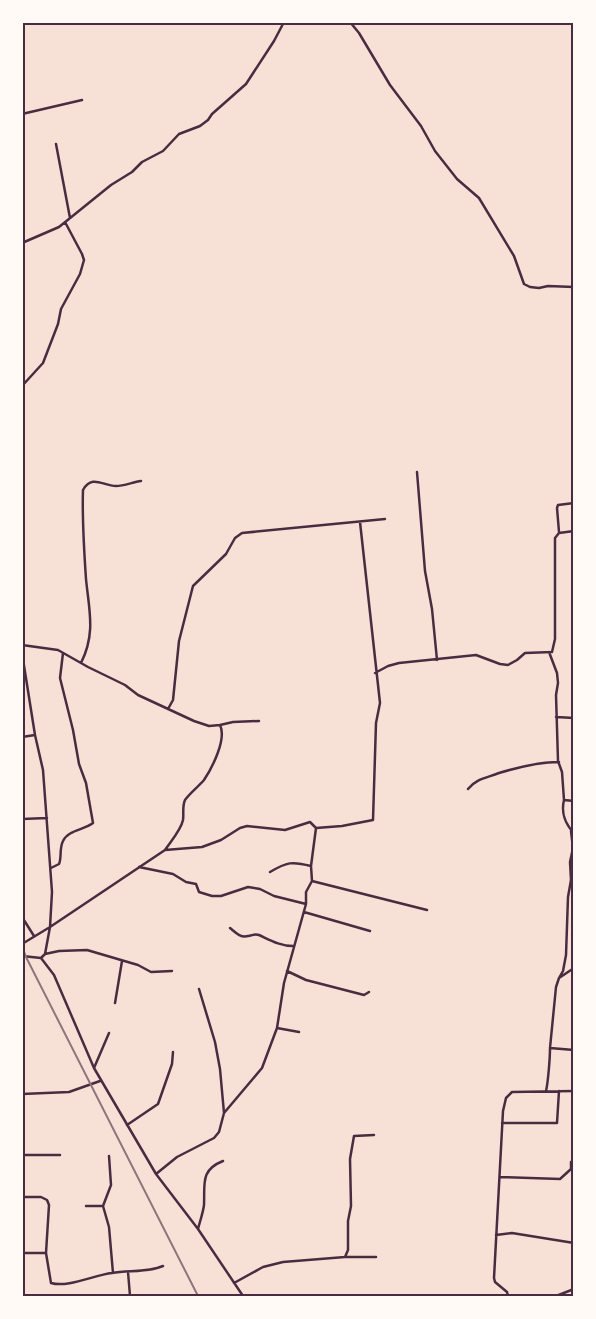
<svg xmlns="http://www.w3.org/2000/svg" width="596" height="1319" font-family="'IBM Plex Sans',sans-serif">
	<style>
		.lines { fill: none; stroke-linecap: round; stroke-linejoin: round }
		.minor { stroke: #4a2c40; stroke-width: 2.5 }
		.rail { stroke: #8f747c; stroke-width: 2 }
		.neatline { fill: none; stroke: #4a2c40; stroke-width: 2 }
	</style>
	<rect width="100%" height="100%" fill="#f7e1d7"/>
	<g class="lines">
		<!-- minor -->
		<path class="minor" d="M350,22L359,33L390,85L421,126L435,151L457,179L479,198L514,256L524,284L530,287L539,288L548,286L574,287
			M22,114L82,100
			M56,144L70,218
			M22,243L59,227L111,185L132,172L142,162L163,151L179,134L200,126L208,120L212,114L246,84L274,41L284,22
			M22,386L43,363L58,324L61,309L80,274L84,260L82,254L65,222
			M417,472L425,571L432,609L437,660
			M559,532L557,508L558,505L574,503
			M22,645L58,650L88,667L125,685L138,695L194,721L209,726L220,725C227,739 212,768 204,780C198,787 190,793 185,800C182,807 184,813 183,820C181,830 171,841 165,850
			M549,652L557,673L558,683L556,695L558,761L562,772L564,800L574,801
			M22,653L35,735L43,770L52,892L50,927L22,944
			M81,663C96,633 89,610 86,579C84,550 82,519 83,490C92,474 103,486 116,486C124,486 133,482 141,481
			M375,673L388,666L399,663L476,655L500,664L508,665L517,660L525,653L552,652L555,639V538L559,533L574,531
			M168,709L173,700L179,641L193,586L226,554L235,538L242,533L385,519
			M556,717L574,718
			M220,725L233,722L259,721
			M22,737L35,735
			M468,789C477,778 487,778 499,773C519,767 538,762 559,762
			M564,800C561,812 565,824 574,833
			M22,819L47,818
			M139,867L173,874L186,882L196,884L199,892L212,896H221L248,887L260,889L274,896L306,904
			M51,868L59,864C62,857 59,849 63,841C68,830 84,830 93,823L86,783L79,764L73,730L60,678L63,653
			M270,872C287,862 292,861 311,866
			M312,881L427,910
			M304,912L370,931
			M22,917L34,936
			M230,928C235,932 240,938 248,936C252,936 254,933 259,935C270,940 280,946 293,946
			M45,954L50,927L165,850L202,847L221,840L240,828L247,826L285,830L310,822L316,828
			M22,956L41,958L45,954L59,951L87,950L138,965L151,972L172,971
			M41,958L54,975L94,1068L156,1174L198,1229L243,1296
			M287,971L306,980L364,995L369,992
			M559,978L563,971L566,955L568,897L571,880L570,862L573,848L571,831
			M199,989L215,1042L220,1069L224,1113
			M115,1003L122,961
			M277,1028L299,1032
			M550,1048L556,987L559,978L574,968
			M94,1068L109,1033
			M546,1091C548,1083 550,1058 550,1048L574,1050
			M22,1094L69,1092L100,1081
			M502,1123H557L559,1091
			M127,1125L158,1104L172,1064L173,1052
			M22,1155H60
			M109,1156L111,1185L103,1206L109,1227L113,1273
			M156,1174L177,1157L214,1138L219,1132L224,1113L262,1068L277,1028L284,983L306,904V892L312,881L311,866L316,828L342,826L373,820L376,723L380,703L360,522
			M500,1177L560,1179L571,1169V1162L574,1161
			M22,1197H41L47,1200L49,1205L46,1253L51,1283C68,1288 94,1275 112,1273C128,1270 147,1273 163,1266
			M86,1206H103
			M198,1229C200,1221 203,1213 204,1205C205,1184 200,1170 223,1161
			M496,1235L512,1233L574,1243
			M22,1253H46
			M345,1257H376
			M128,1272L130,1296
			M234,1283L263,1267L283,1262L345,1257L348,1250V1221L351,1206L350,1159L354,1136L374,1135
			M508,1296L507,1292L495,1282L494,1278L503,1111L506,1098L512,1092L574,1091
			M556,1296L574,1289"/>
		<!-- rail -->
		<path class="rail" d="M22,946L26,957L198,1296"/>
	</g>
	<!-- border -->
	<rect width="596" height="1319" fill="none" stroke="#fffaf5" stroke-width="48"/>
	<rect x="24" y="24" width="548" height="1271" class="neatline"/>
</svg>
